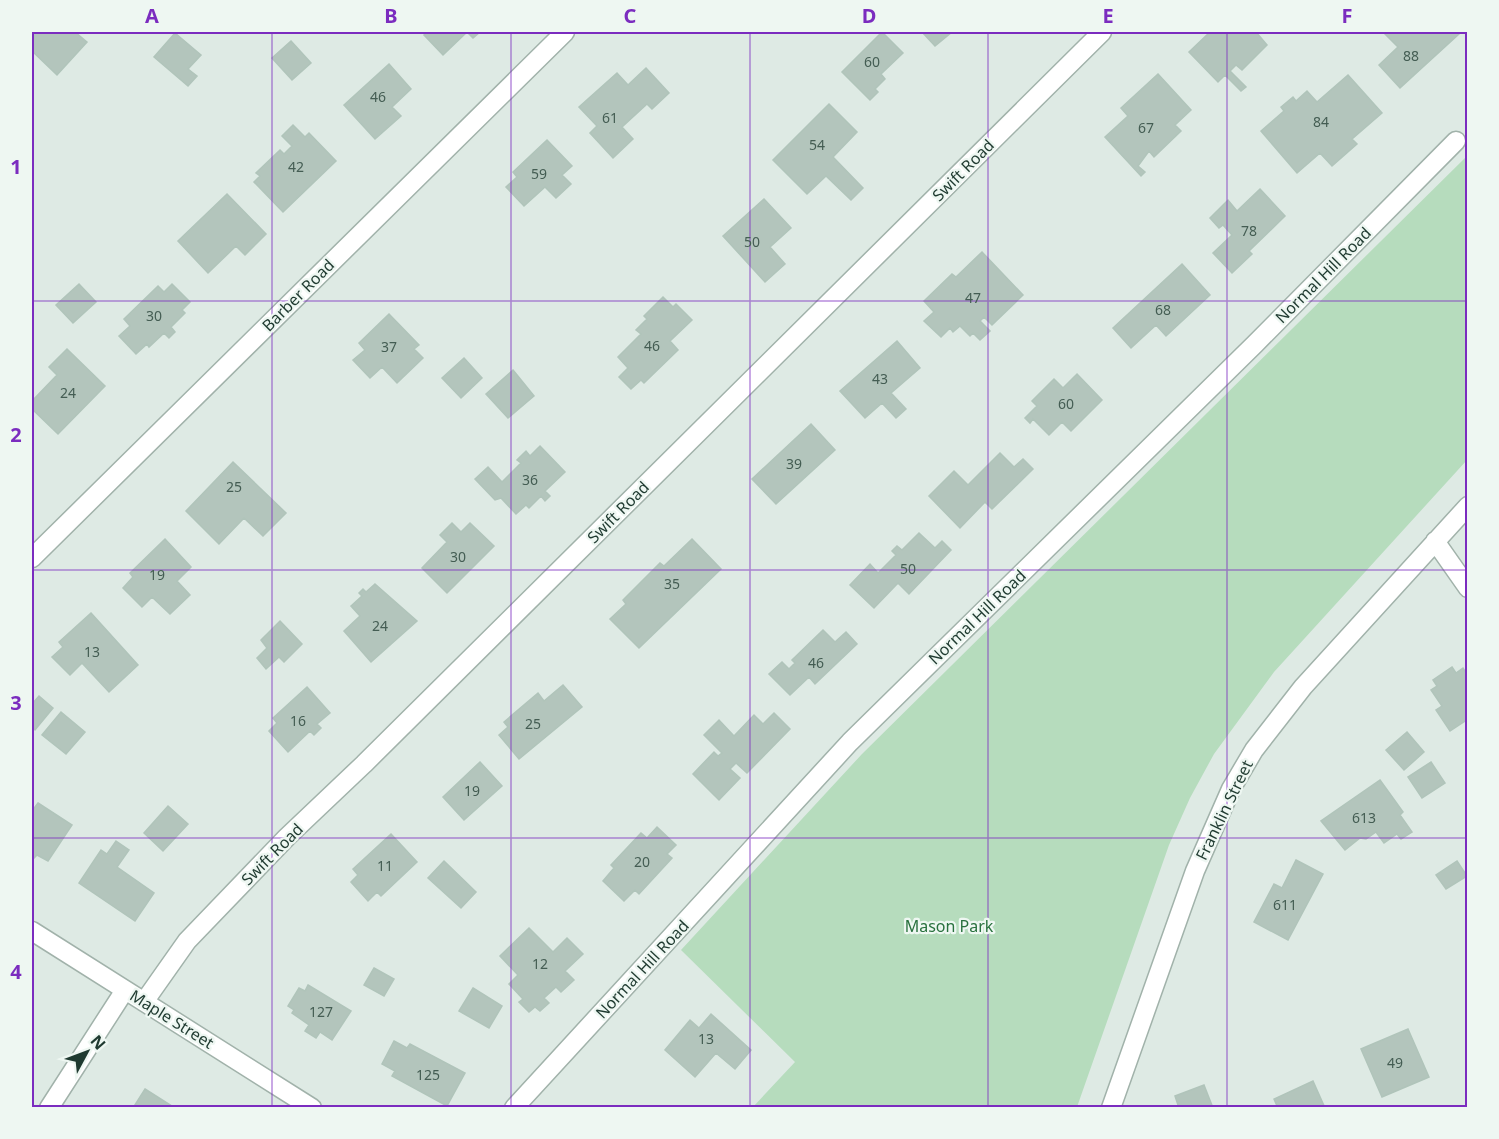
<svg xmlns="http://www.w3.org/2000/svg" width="1499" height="1139" font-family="'Noto Sans',sans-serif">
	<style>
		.green { fill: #b6dcbd }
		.building { fill: #b3c5bc; stroke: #b0c4ba; stroke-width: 1.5 }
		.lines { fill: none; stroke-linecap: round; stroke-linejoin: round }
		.minor-casing { stroke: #a1b2aa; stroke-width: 21 }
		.minor { stroke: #fff; stroke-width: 18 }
		.grid { fill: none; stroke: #7b2cbf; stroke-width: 1.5; stroke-opacity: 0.55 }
		.labels { text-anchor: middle; stroke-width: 4.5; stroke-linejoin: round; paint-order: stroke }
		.number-label { font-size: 14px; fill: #445d53 }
		.street-label { font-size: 16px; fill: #1f3a30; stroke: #eef7f2 }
		.park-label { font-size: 16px; fill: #29713e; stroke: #eef7f2 }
		.neatline { fill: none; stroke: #7b2cbf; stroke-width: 2 }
		.grid-label { font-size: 20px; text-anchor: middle; font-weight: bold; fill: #7b2cbf }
	</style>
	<rect width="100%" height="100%" fill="#deeae4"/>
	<!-- green -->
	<path class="green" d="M1467,156V460L1274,672L1214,754L1190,798L1169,845L1077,1107H753L795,1062L681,950L862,754Z"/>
	<!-- building -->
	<path class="building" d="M32,32H75L87,42L57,75L32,51Z
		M427,32H480L473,38L467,32L443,55L424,35Z
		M882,32L903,53L881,74L885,79L875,89L878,92L870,100L842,72Z
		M922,32H952L935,46Z
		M1210,32H1256L1267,45L1242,70L1236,65L1230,71L1246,87L1241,91L1225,75L1218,82L1189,52Z
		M1383,32H1457L1459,34L1400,88L1379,65L1398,47Z
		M175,33L201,55L188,69L197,76L188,86L154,57Z
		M291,41L311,63L292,80L272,58Z
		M389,64L411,89L392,107L401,116L375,139L344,105Z
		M646,68L669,93L652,109L647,104L622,127L633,139L613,158L590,133L597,126L579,107L617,73L628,85Z
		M1158,74L1191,110L1175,125L1181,131L1154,157L1149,151L1138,166L1145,172L1141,176L1105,137L1128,116L1121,108Z
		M1348,75L1382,113L1352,139L1357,144L1332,166L1320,153L1297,173L1261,131L1284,111L1281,107L1293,97L1296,101L1307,91L1317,102Z
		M829,104L857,132L833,157L863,188L851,200L826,176L807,194L773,160Z
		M293,125L305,137L309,133L336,161L283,212L254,182L260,176L256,173L280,150L284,154L292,146L282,136Z
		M547,140L572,166L562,175L571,184L556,198L545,187L524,206L506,187L517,177L513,172Z
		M1260,189L1285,216L1249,251L1252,254L1232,273L1213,253L1232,235L1223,225L1219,228L1210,218L1228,200L1237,211Z
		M227,194L266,234L245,255L236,246L208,273L178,241Z
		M764,199L791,228L770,247L785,264L765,282L723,236Z
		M982,252L1023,295L992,325L984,317L980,321L990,331L980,340L973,333L970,336L960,326L953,332L950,328L941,337L924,321L934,312L924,301L952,274L956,277Z
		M1182,264L1210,295L1166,336L1156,325L1131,348L1113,328Z
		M79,284L96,302L73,323L56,305Z
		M172,284L190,302L182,310L185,313L171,327L175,332L169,338L164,333L149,347L147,344L136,354L119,336L130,326L124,319L158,286L164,292Z
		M663,297L673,307L676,304L692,320L670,341L678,350L644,383L641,380L631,389L619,377L628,368L618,357L641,334L636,330L647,319L644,316Z
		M389,314L419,345L414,349L423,358L397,383L382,367L370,378L353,360L365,350L359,343Z
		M897,341L920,368L891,393L906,409L896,418L882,403L865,418L840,391Z
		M67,349L105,386L58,434L32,409V401L57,375L49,367Z
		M464,358L482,378L461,398L442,378Z
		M513,370L534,396L508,418L486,394Z
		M1077,374L1102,400L1071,431L1062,422L1049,435L1033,419L1030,423L1025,418L1037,406L1032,401L1054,379L1063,388Z
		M811,424L835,450L776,504L752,479Z
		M540,446L565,472L545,491L550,496L545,501L541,496L529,508L526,505L516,514L501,498L495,500L475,479L488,467L502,482L521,463L517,460L526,451L530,456Z
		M1000,453L1014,467L1023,459L1033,469L992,509L985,502L960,528L929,496L954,471L968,485Z
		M233,462L286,513L263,536L244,518L219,544L186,511Z
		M452,523L461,532L470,523L494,546L447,593L422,568L447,542L440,535Z
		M919,533L935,548L942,541L951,550L909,594L898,583L874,608L850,585L870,564L878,573L896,555L892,551L897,546L902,550Z
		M165,539L191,567L177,581L190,595L170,614L152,597L142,607L123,588L133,577L130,573Z
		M692,539L721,569L639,648L610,619L626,604L623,600L660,563L664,566Z
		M375,584L417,621L371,662L344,631L360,616L351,606L362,596L359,593L363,589L366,592Z
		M91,613L138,665L109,692L82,663L70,675L52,657L63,647L59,642Z
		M280,621L302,644L284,662L279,657L266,669L257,658L267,648L261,640Z
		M823,630L835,642L846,632L857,644L815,684L809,677L790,695L769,674L782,662L789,669L795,663L792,660Z
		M1452,667L1456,673L1463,668L1468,676V719L1450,731L1436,710L1442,706L1431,690L1437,686L1433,680Z
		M563,685L582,707L519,759L499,735L508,727L504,722L538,693L544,701Z
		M307,687L330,713L317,724L321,728L314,735L310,731L288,752L269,731L277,723L273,718Z
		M39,696L53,708L35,730L32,727V704Z
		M61,712L85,732L66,754L42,735Z
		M774,713L790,729L747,773L736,763L730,769L740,778L719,800L693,774L714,752L718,756L722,753L704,735L719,720L734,736L754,715L763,724Z
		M1407,732L1424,752L1404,770L1386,750Z
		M480,762L502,786L464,820L443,797Z
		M1431,762L1445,783L1422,798L1408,777Z
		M1380,780L1403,812L1400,815L1412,832L1401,839L1397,834L1384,843L1376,832L1366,839L1360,838L1345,850L1321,821Z
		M38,803L72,825L48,861L37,855L34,858L32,857V811Z
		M168,806L188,824L163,851L144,833Z
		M657,827L676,845L667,854L672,858L639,894L635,890L624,901L603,881L614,868L611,865L641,833L647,838Z
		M391,834L417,862L381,896L377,892L368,901L351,882L358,875L353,869Z
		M116,841L129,850L117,867L154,893L135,921L79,883L101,850L107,854Z
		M1296,860L1323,874L1288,940L1254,922L1274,884L1282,888Z
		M444,861L476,892L461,908L428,878Z
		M1457,861L1467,876L1446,889L1436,875Z
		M529,928L553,952L567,938L583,954L565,971L574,980L561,992L556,987L544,998L549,1003L540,1011L535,1007L529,1012L519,1002L523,999L509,984L518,975L500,956Z
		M374,968L394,979L384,996L364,985Z
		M308,985L351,1011L332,1040L320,1032L316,1038L305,1031L309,1025L292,1013L294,1010L288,1006L299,988L305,991Z
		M473,988L502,1006L489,1028L459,1011Z
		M711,1014L751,1050L735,1069L716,1053L695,1077L665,1050L690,1020L699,1028Z
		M1408,1029L1429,1077L1382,1097L1361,1049Z
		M394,1041L407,1048L410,1044L465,1073L447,1106L392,1076L395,1071L382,1064Z
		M1313,1081L1325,1108H1278L1274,1099Z
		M1204,1085L1213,1108H1179L1175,1096Z
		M145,1089L175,1108H133Z"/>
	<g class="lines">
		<!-- minor casing -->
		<g class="minor-casing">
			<path id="minor" d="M1435,541L1468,588
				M32,558L565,32
				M32,931L312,1108
				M144,1002L187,941L287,837L364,764L1102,32
				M49,1108L125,990
				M514,1108L850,742L1255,344L1456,141
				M1111,1108L1195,871L1231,789L1254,750L1303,687L1468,506"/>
		</g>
		<!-- minor -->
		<use href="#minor" class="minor"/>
	</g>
	<!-- grid -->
	<path class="grid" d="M272,32V1108M511,32V1108M750,32V1108M988,32V1108M1227,32V1108M32,301H1468M32,570H1468M32,838H1468"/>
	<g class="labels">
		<!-- number labels -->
		<g class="number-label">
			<text x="1411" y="61">88</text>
			<text x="872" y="67">60</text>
			<text x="378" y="102">46</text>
			<text x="610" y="123">61</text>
			<text x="1321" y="127">84</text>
			<text x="1146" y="133">67</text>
			<text x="817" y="150">54</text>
			<text x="296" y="172">42</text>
			<text x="539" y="179">59</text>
			<text x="1249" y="236">78</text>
			<text x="752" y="247">50</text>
			<text x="973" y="303">47</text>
			<text x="1163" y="315">68</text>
			<text x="154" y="321">30</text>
			<text x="652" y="351">46</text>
			<text x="389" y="352">37</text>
			<text x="880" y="384">43</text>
			<text x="68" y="398">24</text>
			<text x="1066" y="409">60</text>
			<text x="794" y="469">39</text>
			<text x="530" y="485">36</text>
			<text x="234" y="492">25</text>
			<text x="458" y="562">30</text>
			<text x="908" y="574">50</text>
			<text x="157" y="580">19</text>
			<text x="672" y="589">35</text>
			<text x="380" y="631">24</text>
			<text x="92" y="657">13</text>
			<text x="816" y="668">46</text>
			<text x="298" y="726">16</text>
			<text x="533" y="729">25</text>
			<text x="472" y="796">19</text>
			<text x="1364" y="823">613</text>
			<text x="642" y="867">20</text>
			<text x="385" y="871">11</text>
			<text x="1285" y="910">611</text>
			<text x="540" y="969">12</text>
			<text x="321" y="1017">127</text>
			<text x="706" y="1044">13</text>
			<text x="1395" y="1068">49</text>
			<text x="428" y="1080">125</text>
		</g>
		<!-- street labels -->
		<g class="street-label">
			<text transform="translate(963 170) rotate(-45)" y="6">Swift Road</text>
			<text transform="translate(1323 275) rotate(-45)" y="6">Normal Hill Road</text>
			<text transform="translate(298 295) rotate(-45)" y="6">Barber Road</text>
			<text transform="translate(618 512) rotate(-45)" y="6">Swift Road</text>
			<text transform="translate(977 617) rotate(-44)" y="6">Normal Hill Road</text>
			<text transform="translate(1224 810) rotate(-64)" y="6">Franklin Street</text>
			<text transform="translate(272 854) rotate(-45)" y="6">Swift Road</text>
			<text transform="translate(642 969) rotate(-47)" y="6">Normal Hill Road</text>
			<text transform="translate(172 1019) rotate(32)" y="6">Maple Street</text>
		</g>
		<!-- park labels -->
		<g class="park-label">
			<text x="949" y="932">Mason Park</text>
		</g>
	</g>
	<!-- border -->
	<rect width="1499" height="1139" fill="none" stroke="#eef7f2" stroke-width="66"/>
	<!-- north arrow -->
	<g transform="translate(87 1052) rotate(49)" stroke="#eef7f2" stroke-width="4.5" paint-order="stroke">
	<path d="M0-4.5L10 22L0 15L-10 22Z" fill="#1f3a30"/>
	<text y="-9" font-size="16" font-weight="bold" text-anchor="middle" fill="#1f3a30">N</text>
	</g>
	<rect x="33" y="33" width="1433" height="1073" class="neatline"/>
	<g class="grid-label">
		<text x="152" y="23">A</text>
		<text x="391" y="23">B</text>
		<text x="630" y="23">C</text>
		<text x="869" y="23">D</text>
		<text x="1108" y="23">E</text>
		<text x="1347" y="23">F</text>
		<text x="16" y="174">1</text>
		<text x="16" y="442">2</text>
		<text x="16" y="710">3</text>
		<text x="16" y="979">4</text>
	</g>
</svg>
